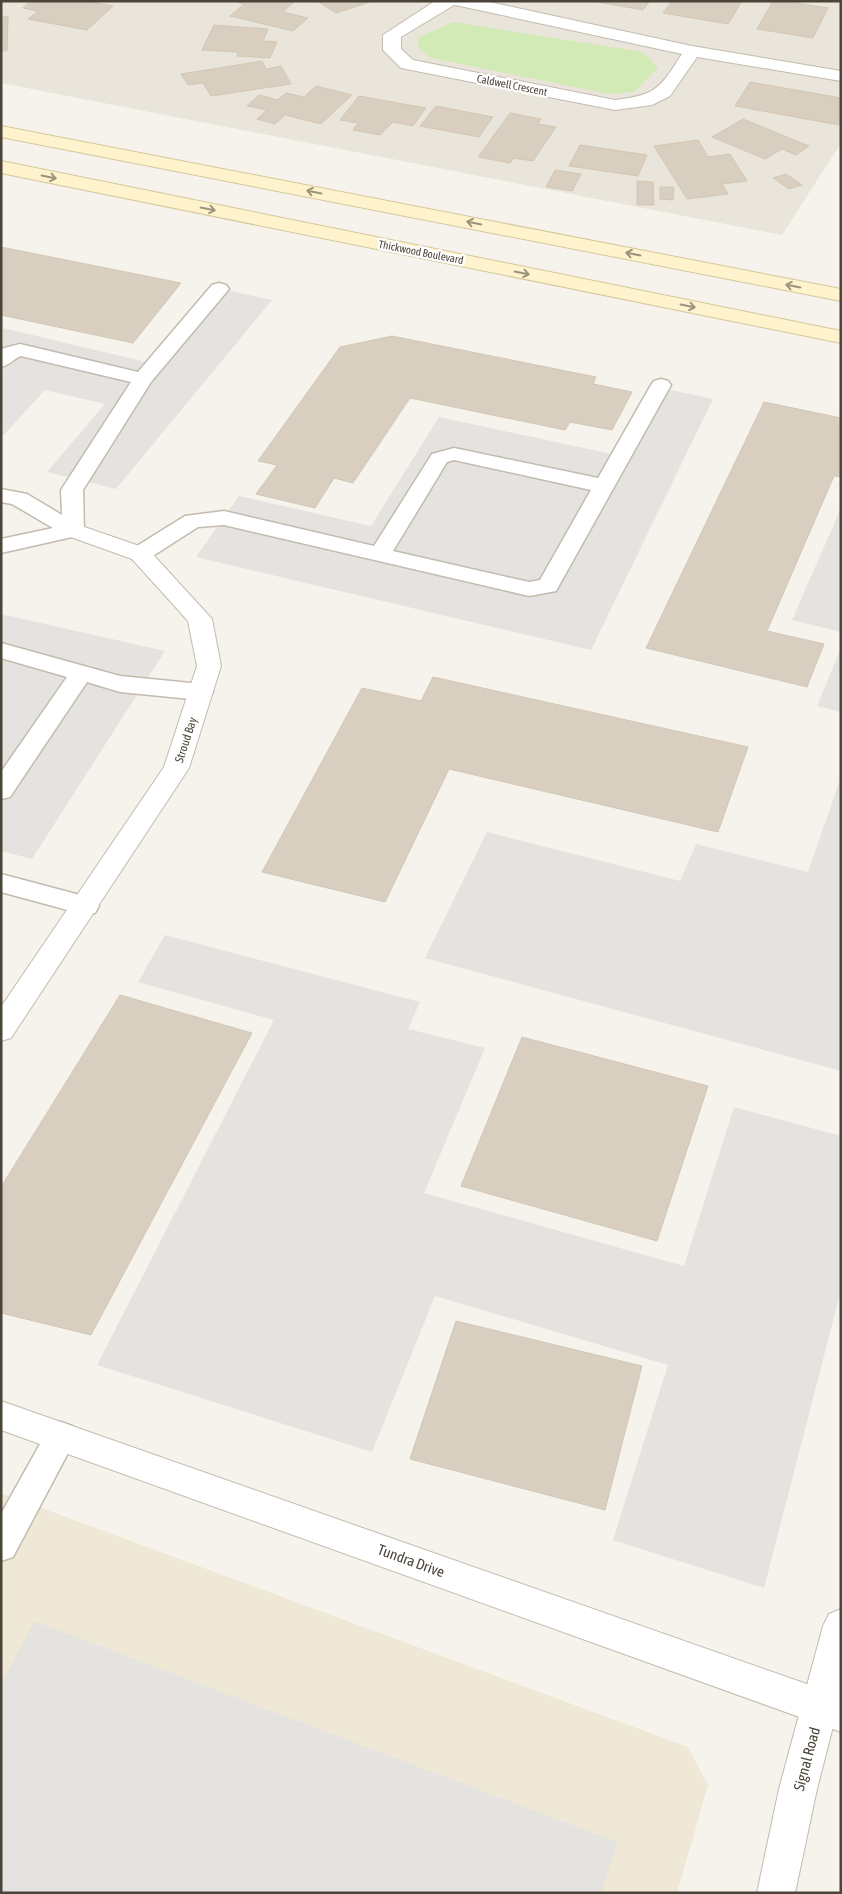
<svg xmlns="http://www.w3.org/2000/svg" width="842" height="1894" font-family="'Asap Condensed',sans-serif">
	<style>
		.residential { fill: #eae5da }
		.education { fill: #efe8d6 }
		.green { fill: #d2eab5 }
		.parking { fill: #e5e3e0 }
		.building { fill: #d8cfc1; stroke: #d3c7b4 }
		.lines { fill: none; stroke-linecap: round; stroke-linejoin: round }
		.service-casing { stroke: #c2bbae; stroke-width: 3 }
		.minor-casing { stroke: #c2bbae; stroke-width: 2 }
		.tertiary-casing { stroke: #c2bbae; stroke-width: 2 }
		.secondary-casing { stroke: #d6c79b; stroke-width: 2 }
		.service { fill: #fff; fill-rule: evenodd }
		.minor { fill: #fff; fill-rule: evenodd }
		.tertiary { fill: #fff; fill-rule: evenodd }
		.secondary { fill: #fff3cd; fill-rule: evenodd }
		.oneway { stroke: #9c937c }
		.labels { text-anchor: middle; stroke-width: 4.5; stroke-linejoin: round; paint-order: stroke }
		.far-street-label { font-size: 11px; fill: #4b4439; stroke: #fff }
		.street-label { font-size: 12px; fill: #4b4439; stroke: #fff }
		.near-street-label { font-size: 15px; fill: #4b4439; stroke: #fff }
	</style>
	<rect width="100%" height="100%" fill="#f6f3ec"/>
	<!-- residential -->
	<path class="residential" d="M1,1H841V143L782,235L1,83Z"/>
	<!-- education -->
	<path class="education" d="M1,1493L688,1747L708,1785L677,1893H1Z"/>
	<!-- green -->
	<path class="green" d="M453,22L643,52L658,68L634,92L609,94L431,58L419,49L417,38Z"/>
	<!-- parking -->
	<path class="parking" d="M211,287L272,300L116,489L47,472L105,404L45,390L1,438L3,328L146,362Z
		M657,387L713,399L591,650L196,557L239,496L371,526L439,417L621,456Z
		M841,508V632L792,620Z
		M1,614L165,651L32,859L1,851Z
		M841,648V712L817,706Z
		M841,777V1071L425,958L487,832L680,881L696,844L808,872Z
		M165,935L420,1002L408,1029L485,1048L424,1193L684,1266L734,1107L841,1136V1290L764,1588L613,1540L668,1365L435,1296L372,1452L97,1365L274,1020L138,982Z
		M34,1621L617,1842L601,1893H1V1684Z"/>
	<!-- building -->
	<path class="building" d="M30,1H85L113,6L87,30L28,19L38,11L23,8Z
		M233,1H295L283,12L308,18L293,31L230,16L244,4Z
		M317,1H369L370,2L336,13Z
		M592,1H650L643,10Z
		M672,1H742L728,24L663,13Z
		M773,1H782L828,8L813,38L757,29Z
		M8,16L7,51H1V17Z
		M214,25L268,29L263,41L277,42L270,58L237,56L238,52L202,50Z
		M262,61L266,69L281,66L291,84L211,96L203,83L188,85L181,74Z
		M750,82L841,98V122L839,125L735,106Z
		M316,86L352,95L321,124L285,115L275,124L257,119L267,110L247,106L259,95L278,100L286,93L304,97Z
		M359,96L426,108L413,126L393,122L380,135L353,130L358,123L340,120Z
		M436,106L493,117L479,137L420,126Z
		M510,113L541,119L538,124L556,127L533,161L514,158L510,163L478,157Z
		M743,119L809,146L796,155L782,149L765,159L712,137Z
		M698,140L708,157L730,154L747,181L722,184L728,194L687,199L654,146Z
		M580,145L647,155L638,176L569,166Z
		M555,170L581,174L572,191L546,187Z
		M786,174L802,185L789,189L773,178Z
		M637,181L653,182L654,205H637Z
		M660,187H674L673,200L660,199Z
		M1,247L181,283L133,343L1,315Z
		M392,336L596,377L593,384L632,392L612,430L570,422L565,430L410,398L353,483L334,478L315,508L256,494L277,465L258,461L340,347Z
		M764,402L841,418V477L834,476L767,631L824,644L807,687L646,648Z
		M433,677L748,747L718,832L449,769L385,902L262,872L362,688L421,701Z
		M120,995L252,1033L91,1335L1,1313V1187Z
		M522,1037L708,1086L657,1241L461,1186Z
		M456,1321L642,1366L605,1510L410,1459Z"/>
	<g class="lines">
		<!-- service casing -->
		<g class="service-casing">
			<path id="service" d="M219,283L226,285L229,289L151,382L83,490L84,530L81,535L1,553V539L53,528L12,504L1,502V489L27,494L62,515L61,490L131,382L21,356C13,359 10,365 1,367V349L20,344L138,372L212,285Z
				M661,379L668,381L671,385L556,591L529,596L224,525L198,527L148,559L140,561L132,559L129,554L132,549L185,516L224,511L374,546L432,454L454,448L598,478L651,385L654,381ZM454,460L591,490L540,580L529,582L393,551L447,462Z
				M1,643L120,676L201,684L209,686L213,692L209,698L201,700L120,692L87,682L10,797L1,799V772L67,677L1,658Z
				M1,874L95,899L99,906L95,913L86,915L1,892Z
				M61,1422L72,1426L77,1436L13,1557L1,1561V1514L50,1426Z"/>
		</g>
		<!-- minor casing -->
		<g class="minor-casing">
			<path id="minor" d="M435,1H485L692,46L841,71V81L697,57L670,96L652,105L615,110L401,68L383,50V35ZM454,5L460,6L682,54C660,88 657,95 615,100L413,60L401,49V37Z
				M73,523L148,549L212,619L221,666L189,768L11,1038L1,1041V1007L164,767L197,666L188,621L132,559L65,535L62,530L65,525Z
				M1,1401L841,1696V1732L1,1430Z"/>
		</g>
		<!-- tertiary casing -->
		<g class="tertiary-casing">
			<path id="tertiary" d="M841,1609V1695L817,1789L795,1893H757L779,1789L823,1626L829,1614Z"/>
		</g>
		<!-- secondary casing -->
		<g class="secondary-casing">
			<path id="secondary" d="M1,126L841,289V301L1,137Z
				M1,161L841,331V343L1,173Z"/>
		</g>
		<!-- service -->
		<use href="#service" class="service"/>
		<!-- minor -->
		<use href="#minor" class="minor"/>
		<!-- tertiary -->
		<use href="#tertiary" class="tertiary"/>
		<!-- secondary -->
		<use href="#secondary" class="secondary"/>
	</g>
	<!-- one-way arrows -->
	<defs><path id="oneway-shaft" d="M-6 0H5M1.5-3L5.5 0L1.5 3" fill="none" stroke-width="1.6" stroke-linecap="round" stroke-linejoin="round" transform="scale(1.25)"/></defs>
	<g class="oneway">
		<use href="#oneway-shaft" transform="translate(49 177) rotate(11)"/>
		<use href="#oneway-shaft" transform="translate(314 192) rotate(-169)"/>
		<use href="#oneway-shaft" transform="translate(208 209) rotate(11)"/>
		<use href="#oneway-shaft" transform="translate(474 223) rotate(-169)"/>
		<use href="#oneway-shaft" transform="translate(633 254) rotate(-169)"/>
		<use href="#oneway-shaft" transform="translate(522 273) rotate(11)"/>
		<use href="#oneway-shaft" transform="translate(793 286) rotate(-169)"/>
		<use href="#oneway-shaft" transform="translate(688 306) rotate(11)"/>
	</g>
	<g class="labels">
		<!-- far-street labels -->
		<g class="far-street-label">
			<text transform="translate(512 85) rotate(11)" y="4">Caldwell Crescent</text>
			<text transform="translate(421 252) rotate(11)" y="4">Thickwood Boulevard</text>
		</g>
		<!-- street labels -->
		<g class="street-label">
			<text transform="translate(186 740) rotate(-72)" y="4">Stroud Bay</text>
		</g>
		<!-- near-street labels -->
		<g class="near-street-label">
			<text transform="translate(411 1561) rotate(20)" y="5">Tundra Drive</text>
			<text transform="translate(807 1759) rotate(-75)" y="5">Signal Road</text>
		</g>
	</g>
	<!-- border -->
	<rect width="842" height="1894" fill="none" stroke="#4b4439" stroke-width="5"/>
</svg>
